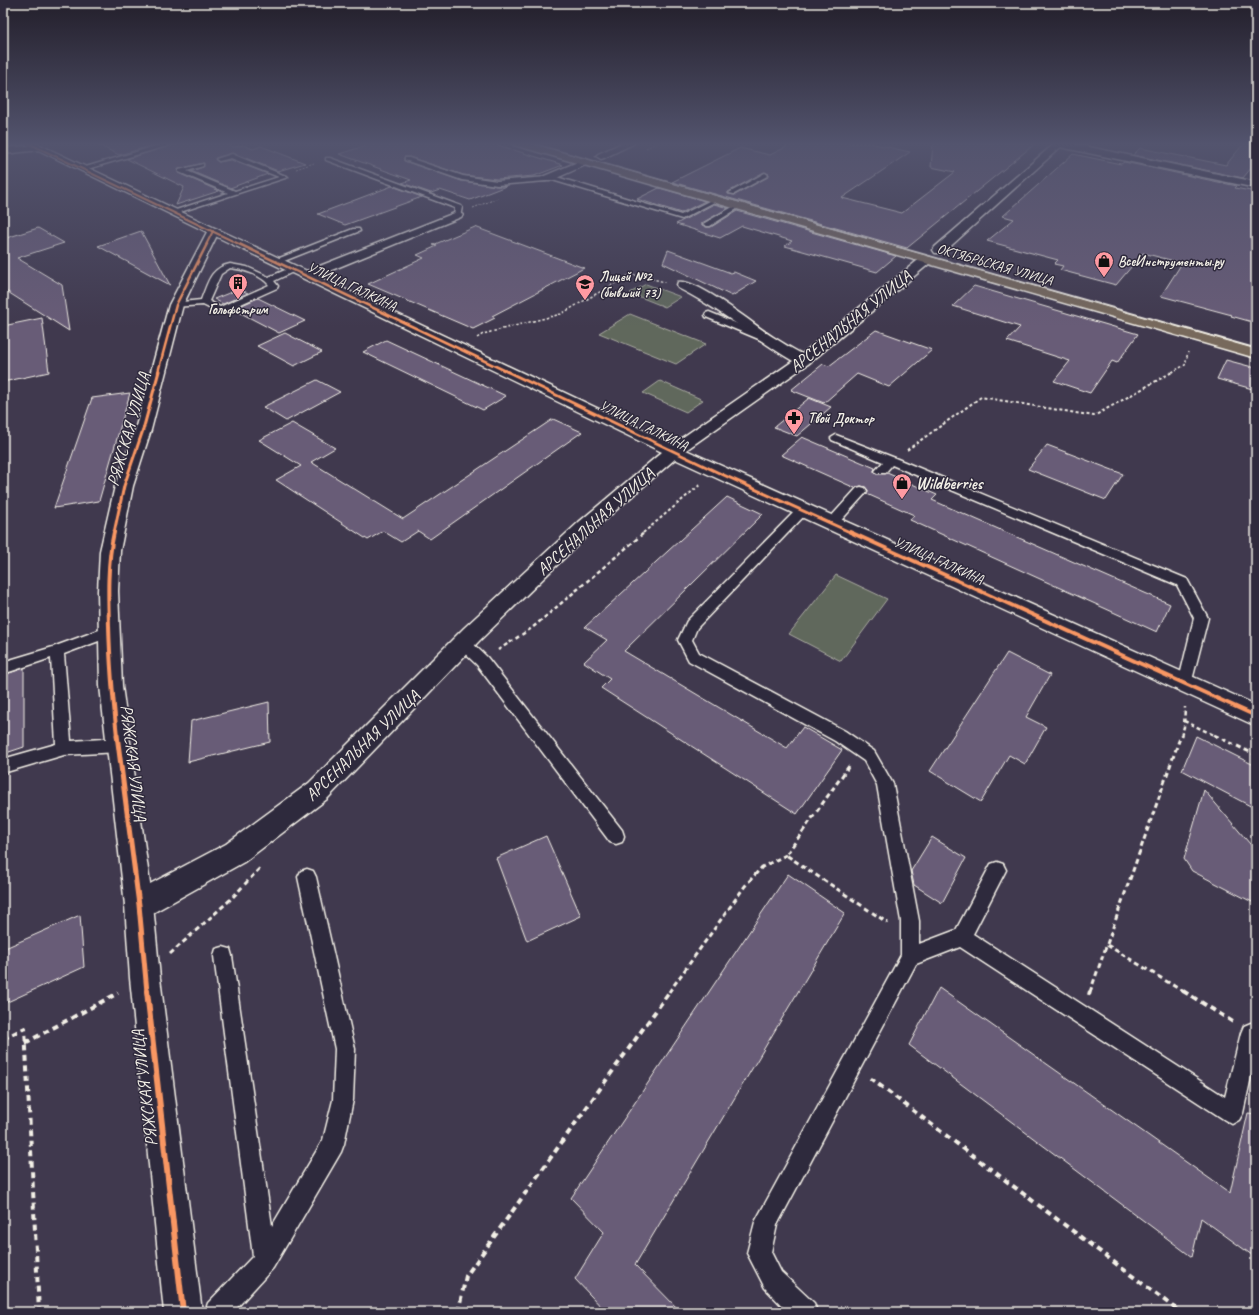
<svg xmlns="http://www.w3.org/2000/svg" width="1259" height="1315" font-family="Caveat,sans-serif">
	<style>
		.green { fill: #61685b; stroke: #aaaca2 }
		.building { fill: #685b77; stroke: #f4f1e8; fill-rule: evenodd }
		.lines { fill: none; stroke-linecap: round; stroke-linejoin: round }
		.lane-casing { stroke: #f4f1e8; stroke-width: 3 }
		.street-casing { stroke: #f4f1e8; stroke-width: 3 }
		.secondary-casing { stroke: #f4f1e8; stroke-width: 3 }
		.primary-casing { stroke: #f4f1e8; stroke-width: 3 }
		.path-far5 { stroke: #f4f1e8; stroke-width: 1; stroke-dasharray: 2 1.5; stroke-linecap: butt }
		.path-far4 { stroke: #f4f1e8; stroke-width: 1.5; stroke-dasharray: 2.5 2; stroke-linecap: butt }
		.path-far3 { stroke: #f4f1e8; stroke-width: 2; stroke-dasharray: 3 2.5; stroke-linecap: butt }
		.path-far2 { stroke: #f4f1e8; stroke-width: 2.5; stroke-dasharray: 4 3; stroke-linecap: butt }
		.path-far1 { stroke: #f4f1e8; stroke-width: 3; stroke-dasharray: 5 3.5; stroke-linecap: butt }
		.path { stroke: #f4f1e8; stroke-width: 4; stroke-dasharray: 6 4.5; stroke-linecap: butt }
		.lane { fill: #2f2a3d; fill-rule: evenodd }
		.street { fill: #2f2a3d; fill-rule: evenodd }
		.secondary { fill: #2f2a3d; fill-rule: evenodd }
		.primary { fill: #77695c; fill-rule: evenodd }
		.tram { stroke: #f4f1e8; stroke-width: 1 }
		.cycleway-far5-casing { stroke: #2f2a3d; stroke-width: 3 }
		.cycleway-far4-casing { stroke: #2f2a3d; stroke-width: 4 }
		.cycleway-far3-casing { stroke: #2f2a3d; stroke-width: 5 }
		.cycleway-far2-casing { stroke: #2f2a3d; stroke-width: 6 }
		.cycleway-far1-casing { stroke: #2f2a3d; stroke-width: 8 }
		.cycleway-casing { stroke: #2f2a3d; stroke-width: 8 }
		.cycleway-far5 { stroke: #f99763; stroke-width: 2 }
		.cycleway-far4 { stroke: #f99763; stroke-width: 2.5 }
		.cycleway-far3 { stroke: #f99763; stroke-width: 3 }
		.cycleway-far2 { stroke: #f99763; stroke-width: 4 }
		.cycleway-far1 { stroke: #f99763; stroke-width: 5 }
		.cycleway { stroke: #f99763; stroke-width: 6 }
		.labels { text-anchor: middle; stroke-width: 3; stroke-linejoin: round; paint-order: stroke }
		.far-poi-label { font-size: 14px; font-weight: bold; fill: #f4f1e8; stroke: #2f2a3d; text-anchor: start }
		.far-street-label { font-size: 14px; fill: #f4f1e8; stroke: #2f2a3d }
		.street-label { font-size: 17px; fill: #f4f1e8; stroke: #2f2a3d }
		.poi-label { font-size: 17px; font-weight: bold; fill: #f4f1e8; stroke: #2f2a3d; text-anchor: start }
	</style>
	<rect width="100%" height="100%" fill="#40394e"/>
	<filter id="ink" filterUnits="userSpaceOnUse"><feTurbulence type="fractalNoise" baseFrequency=".025" numOctaves="2"/><feDisplacementMap in="SourceGraphic" scale="8" xChannelSelector="R" yChannelSelector="G"/><feConvolveMatrix kernelMatrix="1 2 1 2 8 2 1 2 1" color-interpolation-filters="sRGB"/></filter>
	<g filter="url(#ink)">
		<!-- green -->
		<path class="green" d="M646,284L681,297L665,307L630,293Z
			M630,314L706,344L676,364L599,333Z
			M660,381L703,400L686,412L643,393Z
			M836,575L887,599L841,661L789,634Z"/>
		<!-- building -->
		<path class="building" d="M94,143H160L119,155Z
			M178,143H224L234,147L243,145L253,149L261,146L305,163L278,171L233,153L216,158L215,159L218,162L231,160L268,174L230,188L191,171L203,167L204,163L179,169L178,173L219,191L176,205L184,187L127,159Z
			M374,143H491L563,165L534,176L497,179L463,175L409,157H404V161L462,181L497,186H506L470,200L440,190L431,193L402,183L411,180L339,154Z
			M794,143H870L910,152L842,198L902,213L955,172L931,167L933,143H1036L907,248L672,182L740,148L770,155ZM764,172L769,174L768,177L735,195L728,194V192Z
			M1244,143H1256V162L1243,178L1133,155L1140,148L1226,165Z
			M1073,154L1121,164L1124,162L1237,186L1235,188L1256,192V323L1231,316L1232,315L1161,296L1182,263L1143,253L1116,285L1060,270L1063,266L1054,264L1058,260L987,241L1014,219L1003,216Z
			M392,186L422,197L345,225L318,214Z
			M659,188L705,201L681,213L637,199Z
			M714,204L728,208L702,223V225L706,227H711L737,211L896,256L877,272L785,246L792,241L742,226L720,238L676,224Z
			M475,227L584,268L492,316L495,318L473,329L368,284L424,258L417,255L437,246L433,245Z
			M38,228L64,243L17,258L62,285L69,331L3,289V239Z
			M141,231L170,285L98,246Z
			M668,250L731,273L734,272L756,281L732,296L663,263Z
			M974,286L1104,324L1138,334L1117,363L1112,361L1090,393L1054,381L1070,361L1007,341L1020,327L953,306Z
			M239,289L248,293L223,304L214,299Z
			M258,298L305,321L279,333L233,309Z
			M42,318L49,372L3,382V326Z
			M876,330L932,350L889,387L857,374L824,403L791,390L823,364L829,366Z
			M285,333L322,352L294,366L257,346Z
			M386,340L506,396L483,410L363,352Z
			M1226,360L1256,368V390L1217,379Z
			M317,380L340,392L286,421L263,407Z
			M130,393L99,501L54,508L92,398Z
			M809,398L831,407L797,436L774,427Z
			M553,419L582,432L430,539L418,531L401,542L383,531L368,540L276,480L301,466L259,440L292,423L335,448L311,462L403,519Z
			M802,437L875,468L874,471L876,474L887,473L937,495L932,500L1170,604L1157,632L910,520L914,515L867,494L868,490L865,487L861,486L855,488L781,455Z
			M1047,445L1123,474L1106,500L1028,469Z
			M727,497L763,514L624,651L787,748L803,727L842,750L797,814L601,688L610,679L584,662L607,640L585,627Z
			M1007,653L1050,675L1026,717L1046,727L1025,764L1009,755L981,802L930,771Z
			M24,668V747L3,754V675Z
			M269,702L270,742L188,762L191,721Z
			M1196,736L1256,766V809L1182,770Z
			M1204,790L1256,851V904L1192,871L1184,859Z
			M546,836L581,916L527,941L496,858Z
			M932,837L966,858L942,903L914,885L911,871Z
			M788,874L845,913L635,1265L681,1312H606L575,1279L604,1232L571,1198Z
			M80,915L84,967L3,1004V949Z
			M939,988L1230,1193L1248,1113L1256,1114V1258L1201,1218L1192,1257L909,1045Z"/>
		<g class="lines">
			<!-- lane casing -->
			<g class="lane-casing">
				<path id="lane" d="M166,143H177L84,170L79,169Z
					M232,154L288,177L177,213H173V211L228,193L179,172V170L203,164V166L187,171L235,191L279,177L231,158L219,161L216,159Z
					M326,158H330L461,206L462,207L460,217H454L455,208L326,160Z
					M405,158H409L463,176L497,181L547,177L550,175L681,215L713,199L718,200L682,219L549,179L546,181L497,185L462,180L405,160Z
					M765,173L768,175L767,176L734,194L729,193Z
					M738,204L740,205V207L710,226H707L703,224Z
					M353,229H359L360,231L279,263H276L272,261Z
					M230,264L247,267L269,277L290,268H296L297,270L274,281L278,286L277,288L223,312H217L203,305L173,307L172,305L173,303L201,300C208,283 210,268 230,264ZM230,268C243,269 261,275 269,285L220,307L209,301L221,274Z
					M709,312L767,336L769,338L764,341L761,340L706,317L705,315L706,313Z
					M836,435L895,458L1187,579L1208,618L1190,688L1185,690L1180,688L1178,684L1194,618L1177,585L892,465L885,473H877L875,471L883,462L832,440L831,438Z
					M861,487L865,488L867,491L865,494L836,526H828L826,523L828,520L857,488Z
					M803,506L807,507L809,510L807,513L697,628L692,640L699,653L845,731L874,751L893,784L919,921V944L956,930L991,864L997,862L1003,864L1006,870L973,934L1225,1097L1241,1033L1244,1026L1251,1023L1256,1025V1054L1243,1113L1239,1120L1232,1124L1225,1120L960,947L916,964L777,1225L771,1252L781,1272L814,1303L817,1312H788L765,1288L747,1253L755,1222L901,955V921L877,785L864,761L835,741L689,661L678,640L687,621L799,507Z
					M110,626L115,627L117,631L115,635L64,654L71,741L119,738L124,740L127,745L124,750L119,752L64,755L3,773V759L56,744L51,658L3,674V662L53,647Z
					M463,638L468,639L487,657L622,830L624,836L622,842L616,844L610,842L477,665L458,647L456,643L458,639Z
					M307,869L313,871L316,877L355,1049L353,1100L344,1144L341,1152L273,1268L233,1312H205L208,1303L253,1256L214,956L216,949L223,947L230,949L232,956L272,1226L323,1140L333,1100L335,1049L298,877L301,871Z"/>
			</g>
			<!-- street casing -->
			<g class="street-casing">
				<path id="street" d="M1055,143H1065L943,253H935L933,250L935,247Z
					M37,145L40,146L42,148L40,150L3,154V148Z
					M585,159L588,160L590,162L588,164L550,181H542L541,179L542,177Z
					M457,212L463,215L461,217L317,276L673,444L793,361C754,338 719,308 678,288L677,285L678,282C697,278 755,326 773,337C783,343 792,349 802,354L922,257H930L932,260L930,263L808,364L686,450L1256,705V726L675,459L593,530L480,640L327,799L244,862L149,915L139,919L129,915L125,905L129,895L226,844L309,783L464,628L579,522L662,452L209,233L207,231L209,229H217L307,271Z"/>
			</g>
			<!-- secondary casing -->
			<g class="secondary-casing">
				<path id="secondary" d="M24,143H36L217,229L219,231L183,305L151,430L133,486L120,551L118,591L122,686L153,905L160,978L202,1312H164L130,978L125,905L100,686L98,591L100,551L115,486L135,430L169,305L207,232Z
					M622,143H635L604,158L601,159L596,156L598,154Z
					M1051,143H1070L1256,182V188L1055,146Z"/>
			</g>
			<!-- primary casing -->
			<g class="primary-casing">
				<path id="primary" d="M513,143H529L1256,349V358L514,145Z"/>
			</g>
			<!-- path-far5 -->
			<path class="path-far5" d="M646,148L657,143
				M296,169L314,163
				M473,208L498,198"/>
			<!-- path-far4 -->
			<path class="path-far4" d="M477,338L483,334L561,314L631,274L665,282
				M1172,372L1185,365L1188,352"/>
			<!-- path-far3 -->
			<path class="path-far3" d="M907,450L981,397L1094,416L1174,371
				M643,533L701,484"/>
			<!-- path-far2 -->
			<path class="path-far2" d="M498,650L532,628L645,532
				M1184,721L1216,736
				M1181,736L1184,727L1185,707"/>
			<!-- path-far1 -->
			<path class="path-far1" d="M1214,735L1256,755
				M849,766L786,855L888,923
				M1107,945L1184,992
				M170,954L231,899L260,868
				M669,992L745,886L762,867L786,855
				M1090,992L1181,735"/>
			<!-- path -->
			<path class="path" d="M1183,991L1233,1022
				M1089,995L1090,991
				M3,1039L25,1028L39,1312
				M25,1043L118,993
				M870,1078L1180,1312
				M458,1312L466,1276L670,991"/>
			<!-- lane -->
			<use href="#lane" class="lane"/>
			<!-- street -->
			<use href="#street" class="street"/>
			<!-- secondary -->
			<use href="#secondary" class="secondary"/>
			<!-- primary -->
			<use href="#primary" class="primary"/>
			<!-- tram -->
			<path class="tram" d="M531,143L1256,349"/>
			<!-- cycleway-far5 casing -->
			<g class="cycleway-far5-casing">
				<path id="cycleway-far5" d="M28,143L241,245
					M206,245L213,231"/>
			</g>
			<!-- cycleway-far4 casing -->
			<g class="cycleway-far4-casing">
				<path id="cycleway-far4" d="M239,244L508,372
					M158,372L176,305L207,244"/>
			</g>
			<!-- cycleway-far3 casing -->
			<g class="cycleway-far3-casing">
				<path id="cycleway-far3" d="M506,371L717,472L852,533
					M114,533L124,486L143,430L159,371"/>
			</g>
			<!-- cycleway-far2 casing -->
			<g class="cycleway-far2-casing">
				<path id="cycleway-far2" d="M114,532C107,563 108,595 109,626C110,664 113,699 117,736
					M850,532L1256,716"/>
			</g>
			<!-- cycleway-far1 casing -->
			<g class="cycleway-far1-casing">
				<path id="cycleway-far1" d="M117,735L139,905L147,992"/>
			</g>
			<!-- cycleway casing -->
			<g class="cycleway-casing">
				<path id="cycleway" d="M147,991L183,1312"/>
			</g>
			<!-- cycleway-far5 -->
			<use href="#cycleway-far5" class="cycleway-far5"/>
			<!-- cycleway-far4 -->
			<use href="#cycleway-far4" class="cycleway-far4"/>
			<!-- cycleway-far3 -->
			<use href="#cycleway-far3" class="cycleway-far3"/>
			<!-- cycleway-far2 -->
			<use href="#cycleway-far2" class="cycleway-far2"/>
			<!-- cycleway-far1 -->
			<use href="#cycleway-far1" class="cycleway-far1"/>
			<!-- cycleway -->
			<use href="#cycleway" class="cycleway"/>
		</g>
	</g>
	<!-- sky -->
	<linearGradient id="sky" x2="0" y2="1"><stop stop-color="#231f2b"/><stop offset="0.44" stop-color="#53546e"/><stop offset="1" stop-color="#53546e" stop-opacity="0"/></linearGradient>
	<rect width="1259" height="327" fill="url(#sky)"/>
	<!-- icons -->
	<defs>
		<g id="shop-pin" transform="scale(1)"><path d="M0 17L-7.5 6A9.5 9.5 0 1 1 7.5 6Z" fill="#ff9aa2" stroke="#2f2a3d"/><path d="M-5-2.5h2.3a2.7 3.5 0 0 1 5.4 0H5L5.5 6h-11ZM-1.5-2.5h3a1.5 2.3 0 0 0-3 0Z" fill="#111"/></g>
		<g id="building-pin" transform="scale(1)"><path d="M0 17L-7.5 6A9.5 9.5 0 1 1 7.5 6Z" fill="#ff9aa2" stroke="#2f2a3d"/><path d="M-4-6H4V6H1V3H-1V6H-4ZM-2.5-4.3h1.7v1.8h-1.7ZM.8-4.3h1.7v1.8H.8ZM-2.5-1h1.7V.8h-1.7ZM.8-1h1.7V.8H.8Z" fill="#111"/></g>
		<g id="school-pin" transform="scale(1)"><path d="M0 17L-7.5 6A9.5 9.5 0 1 1 7.5 6Z" fill="#ff9aa2" stroke="#2f2a3d"/><path d="M0-5L7-2L0 1L-7-2ZM-4 1L0 2.5L4 1V4Q0 6-4 4Z" fill="#111"/></g>
		<g id="pharmacy-pin" transform="scale(1)"><path d="M0 17L-7.5 6A9.5 9.5 0 1 1 7.5 6Z" fill="#ff9aa2" stroke="#2f2a3d"/><path d="M-2-6h4v4h4v4h-4v4h-4v-4h-4v-4h4Z" fill="#111"/></g>
	</defs>
	<g fill-rule="evenodd">
		<use href="#shop-pin" x="1104" y="261"/>
		<use href="#building-pin" x="238" y="283"/>
		<use href="#school-pin" x="585" y="284"/>
		<use href="#pharmacy-pin" x="794" y="418"/>
		<use href="#shop-pin" x="902" y="483"/>
	</g>
	<g class="labels">
		<!-- far-poi labels -->
		<g class="far-poi-label">
			<text x="1118" y="266">ВсеИнструменты.ру</text>
			<text x="599" y="281">Лицей №2<tspan x="599" dy="16">(бывший 73)</tspan></text>
			<text x="238" y="314" text-anchor="middle">Гольфстрим</text>
			<text x="808" y="423">Твой Доктор</text>
		</g>
		<!-- far-street labels -->
		<g class="far-street-label">
			<text transform="translate(995 264) rotate(16)" y="5">ОКТЯБРЬСКАЯ УЛИЦА</text>
			<text transform="translate(352 286) rotate(25)" y="5">УЛИЦА ГАЛКИНА</text>
			<text transform="translate(644 425) rotate(26)" y="5">УЛИЦА ГАЛКИНА</text>
			<text transform="translate(939 560) rotate(24)" y="5">УЛИЦА ГАЛКИНА</text>
		</g>
		<!-- street labels -->
		<g class="street-label">
			<text transform="translate(850 321) rotate(-39)" y="6">АРСЕНАЛЬНАЯ УЛИЦА</text>
			<text transform="translate(128 429) rotate(-74)" y="6">РЯЖСКАЯ УЛИЦА</text>
			<text transform="translate(595 521) rotate(-42)" y="6">АРСЕНАЛЬНАЯ УЛИЦА</text>
			<text transform="translate(362 745) rotate(-44)" y="6">АРСЕНАЛЬНАЯ УЛИЦА</text>
			<text transform="translate(134 763) rotate(83)" y="6">РЯЖСКАЯ УЛИЦА</text>
			<text transform="translate(144 1088) rotate(-97)" y="6">РЯЖСКАЯ УЛИЦА</text>
		</g>
		<!-- poi labels -->
		<g class="poi-label">
			<text x="916" y="489">Wildberries</text>
		</g>
	</g>
	<!-- margin -->
	<rect width="1259" height="1315" fill="none" stroke="#2f2a3d" stroke-width="16"/>
	<rect x="8" y="8" width="1243" height="1299" fill="none" stroke="#f4f1e8" stroke-width="1.5" filter="url(#ink)"/>
</svg>
